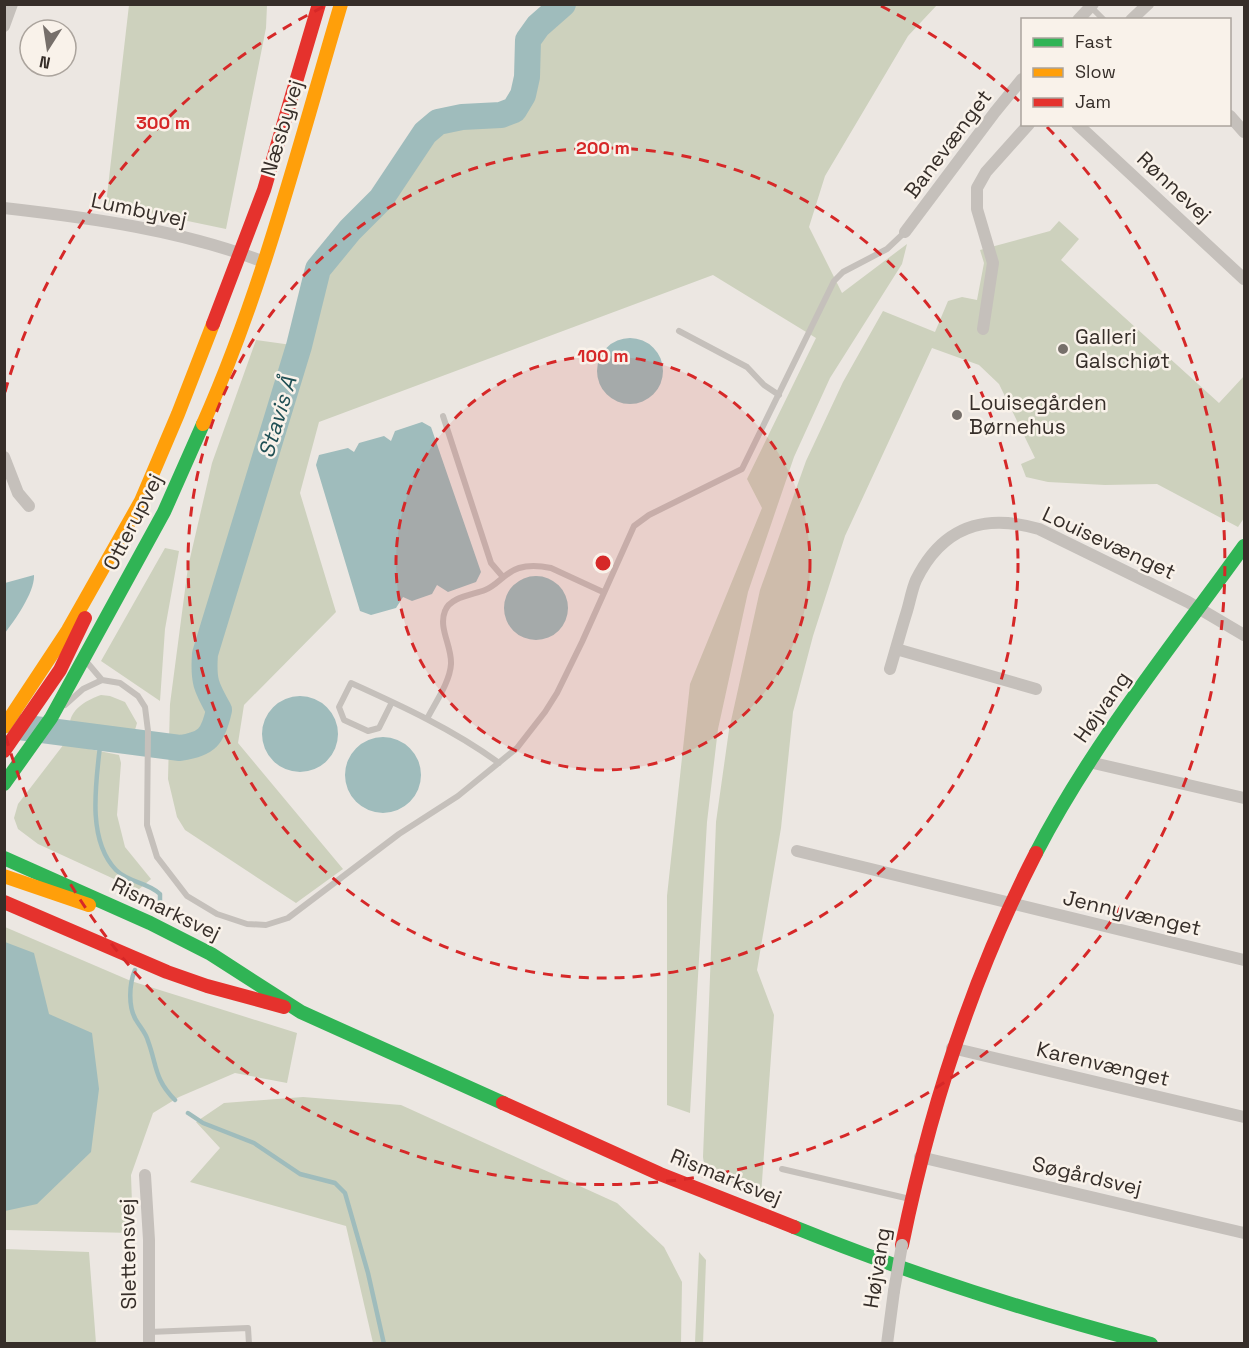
<svg xmlns="http://www.w3.org/2000/svg" width="1249" height="1348" font-family="'Space Grotesk',sans-serif">
	<style>
		.green { fill: #cdd1bd }
		.water { fill: #9fbcbc }
		.lines { fill: none; stroke-linecap: round; stroke-linejoin: round }
		.stream { stroke: #9fbcbc; stroke-width: 4.5 }
		.river { stroke: #9fbcbc; stroke-width: 26 }
		.lane { stroke: #c5c0bb; stroke-width: 6 }
		.street { stroke: #c5c0bb; stroke-width: 12 }
		.fast { stroke: #30b455; stroke-width: 14 }
		.slow { stroke: #ff9f0a; stroke-width: 14 }
		.jam { stroke: #e5322d; stroke-width: 14 }
		.street-bridge { stroke: #c5c0bb; stroke-width: 12 }
		.ring { fill: none; stroke: #d62828; stroke-width: 3; stroke-dasharray: 10 8 }
		.poi-dot { fill: #766f6a; stroke: #f9f2ea; stroke-width: 2 }
		.labels { text-anchor: middle; stroke-width: 5; stroke-linejoin: round; paint-order: stroke }
		.street-label { font-size: 21px; fill: #362e29; stroke: #f9f2ea }
		.poi-label { font-size: 21px; fill: #362e29; stroke: #f9f2ea; text-anchor: start }
		.water-label { font-size: 22px; font-style: italic; fill: #215055; stroke: #f9f2ea }
		.centre { fill: #d62828; stroke: #f9f2ea; stroke-width: 3 }
		.ring-label { font-size: 18px; text-anchor: middle; font-weight: bold; fill: #d62828; stroke: #f9f2ea; stroke-width: 5; stroke-linejoin: round; paint-order: stroke }
	</style>
	<rect width="100%" height="100%" fill="#ece7e2"/>
	<!-- green -->
	<path class="green" d="M129,5H267L266,28L226,229L106,204Z
		M563,5H937L908,36L825,176L809,227L842,293L907,244L902,264L830,378L794,457L748,592L718,729L707,822L690,1113L667,1105V896L690,684L762,508L747,479L816,338L713,275L319,422L300,493L336,612L244,705L238,743L343,869L296,903L185,830L177,817L168,779L170,704L188,567L212,463L256,340L299,346L318,269L350,230L381,199L425,133L438,122L462,117L501,115L514,110L523,95L527,77L528,40L538,26Z
		M1059,221L1079,239L1061,260L1219,403L1244,376V518L1238,527L1157,484L1105,485L1048,482L1026,477L1021,464L1035,458L999,384L979,365L932,348L845,536L813,636L793,712L781,828L757,970L774,1015L761,1195L705,1171L703,1157L716,822L729,730L760,590L806,461L843,382L883,311L935,332L948,301L962,297L977,300L984,263L980,250L1050,231Z
		M165,548L179,551L165,629L160,701L101,661Z
		M101,695L110,696L125,702L137,723L135,730L70,722C72,708 89,699 101,695Z
		M64,744L119,755L121,763L117,815L125,847L151,879L138,890L38,844L18,829L14,818L18,804Z
		M5,927L131,981L297,1033L287,1083L235,1073L179,1097L153,1113L131,1175L133,1233L5,1230Z
		M303,1097L401,1105L617,1203L664,1247L682,1282L681,1343H373L346,1226L190,1182L220,1148L196,1122L224,1103Z
		M5,1249L89,1252L96,1343H5Z
		M699,1252L706,1260L703,1344L695,1343Z"/>
	<!-- water -->
	<path class="water" d="M597 371a33 33 0 1 1 66 0a33 33 0 1 1-66 0Z
		M422,422L431,427L481,572L476,582L448,592L437,585L432,594L412,601L403,597L396,608L371,615L360,611L316,465L319,455L348,448L354,452L359,443L384,436L391,441L395,431Z
		M34,575C35,592 15,620 5,633V583Z
		M504 608a32 32 0 1 1 64 0a32 32 0 1 1-64 0Z
		M262 734a38 38 0 1 1 76 0a38 38 0 1 1-76 0Z
		M345 775a38 38 0 1 1 76 0a38 38 0 1 1-76 0Z
		M5,942L34,953L49,1014L92,1033L99,1089L91,1152L37,1204L5,1211Z"/>
	<g class="lines">
		<!-- stream -->
		<path class="stream" d="M101,737C97,777 85,838 116,870C129,883 148,882 160,894V907
			M135,970C129,984 128,1007 136,1020C140,1027 146,1033 148,1041C157,1065 154,1079 175,1100
			M188,1113L203,1123L254,1143L300,1174L335,1183L345,1193L368,1273L384,1344"/>
		<!-- river -->
		<path class="river" d="M19,727L180,748C207,744 213,737 219,710C206,687 203,681 205,654L299,346L318,269L350,230L381,199L425,133L438,122L462,117L501,115L514,110L523,95L527,77L528,40L538,26L563,4"/>
		<!-- lane -->
		<path class="lane" d="M1090,6L1104,20
			M679,331L747,367L764,385L779,395
			M443,416L491,563L503,577
			M85,660L102,680
			M392,702L379,728L368,731L344,720L339,707L351,683C402,706 454,730 499,763
			M65,705L83,689L102,680L120,683L138,696L145,707L148,731L147,825L157,857L187,896L217,914L247,924L266,925L288,918L399,834L458,796L517,748L545,712L557,693L582,642L634,526L649,515L742,469L834,281L843,272L887,249L905,232
			M427,719C435,703 450,682 451,664C452,646 438,628 445,611C450,597 472,595 485,590C498,585 505,572 519,568C529,565 541,566 551,568L603,592
			M782,1169L910,1199
			M149,1332L248,1328L249,1344"/>
		<!-- street -->
		<path class="street" d="M1078,20L1093,4
			M1131,20L1148,4
			M4,26L12,4
			M1230,116L1244,132
			M1077,124L1244,279
			M4,208C92,218 181,230 264,262
			M905,232L995,112L1022,79
			M983,329L993,263L977,209V188L986,172L1029,124
			M4,457L18,493L29,506
			M896,649L1036,689
			M890,669C896,649 901,630 907,611C910,601 912,589 916,580C942,527 984,513 1039,529L1188,602L1244,635
			M1089,762L1244,798
			M797,851L1244,960
			M952,1048L1244,1117
			M920,1157L1244,1233
			M145,1175L149,1240V1344
			M887,1344L894,1291"/>
		<!-- fast -->
		<path class="fast" d="M4,784L51,718L164,512L203,424
			M1036,853C1093,743 1172,646 1244,546
			M4,858L150,923L211,954L301,1012L503,1103
			M794,1227C910,1274 1030,1312 1151,1344"/>
		<!-- slow -->
		<path class="slow" d="M203,424C263,289 299,145 341,4
			M4,727L68,630L141,501L178,414L213,324
			M4,876L89,905"/>
		<!-- jam -->
		<path class="jam" d="M213,324L264,190L319,4
			M4,751L60,670L85,618
			M4,902L167,972L207,986L284,1007
			M503,1103L660,1174L794,1227
			M902,1245C930,1108 972,977 1036,853"/>
		<!-- street-bridge -->
		<path class="street-bridge" d="M894,1291L902,1245"/>
	</g>
	<!-- distance rings -->
	<circle cx="603" cy="563" r="207" fill="#d62828" fill-opacity=".12"/>
	<g class="ring">
		<circle cx="603" cy="563" r="207"/>
		<circle cx="603" cy="563" r="415"/>
		<path d="M5 392A622 622 0 0 1 325 6M881 6A622 622 0 0 1 1019 101M1047 127A622 622 0 1 1 5 734"/>
	</g>
	<!-- markers -->
	<g class="poi-dot">
		<circle cx="1063" cy="349" r="6"/>
		<circle cx="957" cy="415" r="6"/>
	</g>
	<g class="labels">
		<!-- street labels -->
		<g class="street-label">
			<text transform="translate(282 128) rotate(-73)" y="7">Næsbyvej</text>
			<text transform="translate(948 144) rotate(-53)" y="7">Banevænget</text>
			<text transform="translate(1174 187) rotate(43)" y="7">Rønnevej</text>
			<text transform="translate(139 210) rotate(12)" y="7">Lumbyvej</text>
			<text transform="translate(133 522) rotate(-63)" y="7">Otterupvej</text>
			<text transform="translate(1109 543) rotate(25)" y="7">Louisevænget</text>
			<text transform="translate(1102 707) rotate(-55)" y="7">Højvang</text>
			<text transform="translate(166 909) rotate(26)" y="7">Rismarksvej</text>
			<text transform="translate(1132 913) rotate(13)" y="7">Jennyvænget</text>
			<text transform="translate(1103 1064) rotate(13)" y="7">Karenvænget</text>
			<text transform="translate(1087 1176) rotate(13)" y="7">Søgårdsvej</text>
			<text transform="translate(726 1177) rotate(22)" y="7">Rismarksvej</text>
			<text transform="translate(128 1254) rotate(-91)" y="7">Slettensvej</text>
			<text transform="translate(877 1268) rotate(-81)" y="7">Højvang</text>
		</g>
		<!-- poi labels -->
		<g class="poi-label">
			<text x="1075" y="344">Galleri<tspan x="1075" dy="24">Galschiøt</tspan></text>
			<text x="969" y="410">Louisegården<tspan x="969" dy="24">Børnehus</tspan></text>
		</g>
		<!-- water labels -->
		<g class="water-label">
			<text transform="translate(277 417) rotate(-73)" y="8">Stavis Å</text>
		</g>
	</g>
	<circle cx="603" cy="563" r="9" class="centre"/>
	<g class="ring-label">
		<text x="163" y="129">300 m</text>
		<text x="603" y="154">200 m</text>
		<text x="603" y="362">100 m</text>
	</g>
	<!-- border -->
	<rect width="1249" height="1348" fill="none" stroke="#362e29" stroke-width="12"/>
	<!-- legend -->
	<rect x="1021" y="18" width="210" height="108" fill="#f9f2ea" stroke="#aba49d" stroke-width="1.5"/>
	<rect x="1033" y="38" width="30" height="9" fill="#30b455" stroke="#aba49d" stroke-width="1.5"/>
	<text x="1075" y="48" font-size="18" fill="#362e29">Fast</text>
	<rect x="1033" y="68" width="30" height="9" fill="#ff9f0a" stroke="#aba49d" stroke-width="1.5"/>
	<text x="1075" y="78" font-size="18" fill="#362e29">Slow</text>
	<rect x="1033" y="98" width="30" height="9" fill="#e5322d" stroke="#aba49d" stroke-width="1.5"/>
	<text x="1075" y="108" font-size="18" fill="#362e29">Jam</text>
	<!-- north arrow -->
	<g transform="translate(48 48) rotate(192)"><circle r="28" fill="#f9f2ea" stroke="#aba49d" stroke-width="1.5"/>
	<path d="M0-4.5L10 22L0 15L-10 22Z" fill="#766f6a"/>
	<text y="-9" font-size="16" font-weight="bold" text-anchor="middle" fill="#362e29">N</text>
	</g>
</svg>
